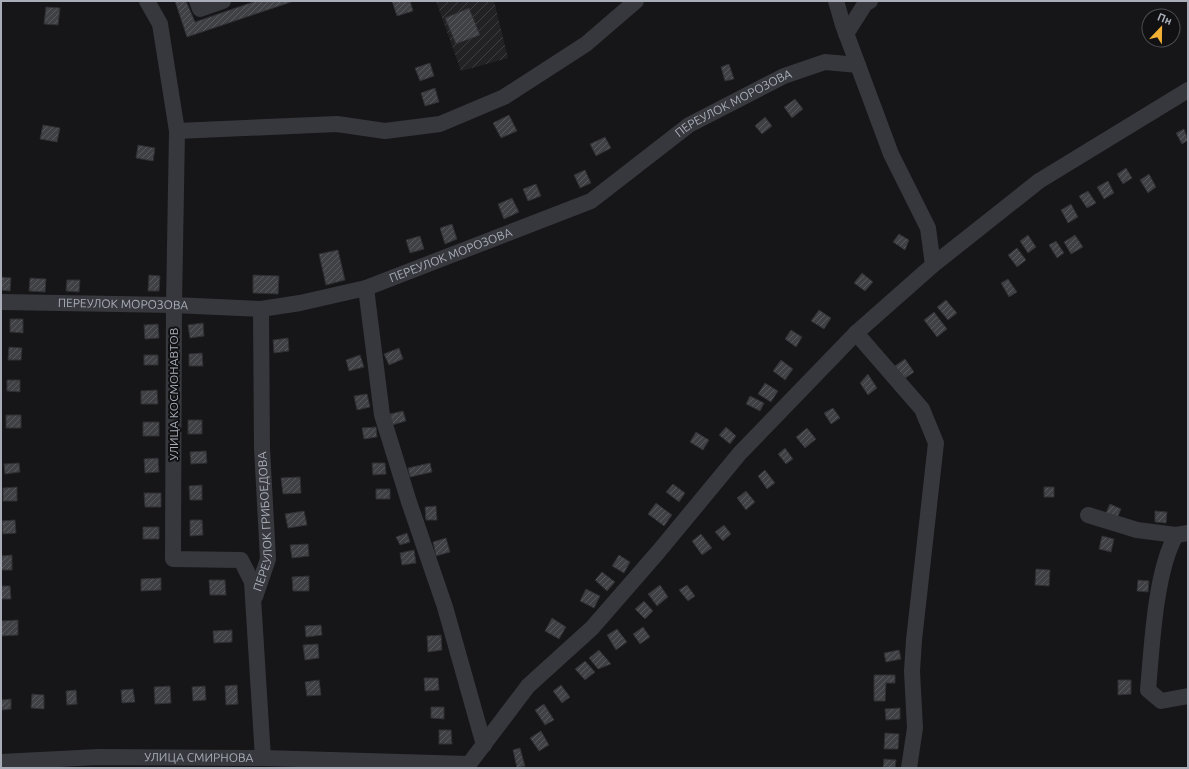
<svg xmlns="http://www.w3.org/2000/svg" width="1189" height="769" font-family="Ubuntu,sans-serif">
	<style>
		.industrial { fill: url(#industrial-furrows) }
		.building { fill: url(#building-hatch); stroke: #303034 }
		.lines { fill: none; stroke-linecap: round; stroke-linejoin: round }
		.minor { stroke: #37383d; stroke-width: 16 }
		.labels { text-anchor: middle; stroke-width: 4; stroke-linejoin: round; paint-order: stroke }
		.street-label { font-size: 12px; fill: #a8adb8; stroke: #111113 }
	</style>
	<defs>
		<pattern id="industrial-furrows" width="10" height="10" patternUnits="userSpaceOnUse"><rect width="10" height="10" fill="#222225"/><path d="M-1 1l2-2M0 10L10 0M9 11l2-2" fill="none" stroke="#3f3f43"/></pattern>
		<pattern id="building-hatch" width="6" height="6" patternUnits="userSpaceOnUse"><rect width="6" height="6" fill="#404145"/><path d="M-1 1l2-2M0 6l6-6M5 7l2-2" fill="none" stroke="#595a5e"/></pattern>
	</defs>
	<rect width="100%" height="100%" fill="#161618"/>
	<!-- industrial -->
	<path class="industrial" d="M436,1H494L508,58L461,71Z"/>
	<!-- building -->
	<path class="building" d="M175,1H186L195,22L256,1H294L187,37Z
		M392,1H410L413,11L397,16Z
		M46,7L60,8L58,25L44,24Z
		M469,8L480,35L456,44L445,18Z
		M430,63L434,76L420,81L415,68Z
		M729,64L734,79L725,81L721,67Z
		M435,88L439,102L425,106L421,93Z
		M795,99L803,109L792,118L784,107Z
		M509,115L517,131L501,138L493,123Z
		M765,117L772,126L762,134L755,126Z
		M43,125L60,128L57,142L40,139Z
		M1184,129L1188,140L1182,144L1176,133Z
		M605,137L611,148L596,156L590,144Z
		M138,145L155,148L153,161L136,158Z
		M1126,168L1132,178L1123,184L1117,174Z
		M585,170L591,183L580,188L574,175Z
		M1149,174L1156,187L1148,193L1140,180Z
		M1108,181L1114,193L1104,199L1097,187Z
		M536,184L541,196L528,201L523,189Z
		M1088,191L1096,203L1087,208L1079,196Z
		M512,198L519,212L504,219L498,204Z
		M1071,204L1078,217L1068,223L1061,210Z
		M452,224L457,239L445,244L440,228Z
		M899,234L909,240L905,250L893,242Z
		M1028,235L1036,247L1028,253L1020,241Z
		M1075,235L1083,247L1071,254L1064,242Z
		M420,236L424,249L410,253L406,240Z
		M1056,241L1064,253L1057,258L1049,245Z
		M1017,248L1026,260L1017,267L1008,255Z
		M338,250L345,280L326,285L319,254Z
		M862,273L873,282L865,291L854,283Z
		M149,275L160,276L159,291H148Z
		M253,275L279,276L278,294L253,293Z
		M1,277L11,278L10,291L1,290Z
		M30,278L46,279L45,292L29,291Z
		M1008,279L1017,292L1009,297L1001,283Z
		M67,280H80L79,292L66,291Z
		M946,300L957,313L948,320L937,307Z
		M819,310L831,318L824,329L811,321Z
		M934,312L947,329L937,337L924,320Z
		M10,319H23V333L10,332Z
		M203,323L204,336L190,338L188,325Z
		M158,324L159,338L145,339L144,325Z
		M791,330L802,337L796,347L785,339Z
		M288,338L289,351L274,353L273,340Z
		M9,347L22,348L21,360H8Z
		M399,348L403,359L389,365L384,354Z
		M202,353L203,366H189V354Z
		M144,355H158V365H144Z
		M360,355L364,367L349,371L346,360Z
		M905,359L914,372L904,379L895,366Z
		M781,360L793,369L785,380L773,371Z
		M868,374L877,388L868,395L860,383Z
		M7,380H20V392L7,391Z
		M765,383L778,391L771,402L758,394Z
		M157,390L158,404H141V391Z
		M367,394L370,407L357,410L354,396Z
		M750,396L764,403L760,411L746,404Z
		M833,408L840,418L831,424L824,413Z
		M403,411L406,421L392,425L390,414Z
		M6,415H21V428H6Z
		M188,420H202V434H188Z
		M143,422H159V436H143Z
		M376,427L377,437L364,439L362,428Z
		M726,427L736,436L730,444L719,435Z
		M807,428L816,439L805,448L796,437Z
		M696,432L709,440L703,450L690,442Z
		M785,448L793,459L786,464L778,454Z
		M206,451L207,463L191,464L190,452Z
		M158,458L159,472L145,473L144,459Z
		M19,463L20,472L5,474L4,464Z
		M372,463H385L386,474L373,475Z
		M430,463L432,472L410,477L408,468Z
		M765,470L775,483L767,489L758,476Z
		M300,477L301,493L283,494L281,478Z
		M673,484L685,493L679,502L666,492Z
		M202,485V500H190L189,486Z
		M17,487V501H3V488Z
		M1044,487H1054V497H1044Z
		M376,489H390V499H376Z
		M746,491L755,502L746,510L737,498Z
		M144,493H161V507H145Z
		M656,503L672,515L664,526L648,514Z
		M1110,504L1121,509L1117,518L1106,513Z
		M436,506L437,520H426L425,507Z
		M304,511L307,525L288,528L285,514Z
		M1155,511L1167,512L1166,523L1155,522Z
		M15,520L16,533L3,534L2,521Z
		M190,520H202L203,535L190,536Z
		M724,525L731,534L723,541L715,532Z
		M143,527H159V539H143Z
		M407,533L410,542L400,545L396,537Z
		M701,534L712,548L702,555L692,541Z
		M1102,536L1114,539L1111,552L1099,549Z
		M446,538L450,552L436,556L433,542Z
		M308,544L309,556L292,558L290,545Z
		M414,550L416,563L402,565L400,553Z
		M12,555V570H1V556Z
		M619,555L630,562L624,573L612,566Z
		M1036,569L1050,570L1049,586L1035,585Z
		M602,572L615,582L607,591L595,580Z
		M309,576V591H293L292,577Z
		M161,578V590L141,591V579Z
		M209,580H225L226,595H210Z
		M1138,580L1149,581L1148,592L1137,591Z
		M660,585L668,597L657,606L648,594Z
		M687,585L695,596L688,601L679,590Z
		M1,586H10L11,599H1Z
		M586,589L600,596L594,608L580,601Z
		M644,601L653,611L645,619L635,609Z
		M552,618L566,627L559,639L545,631Z
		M18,620V635L1,636V621Z
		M321,625L322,635L306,637L305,626Z
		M643,627L650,637L640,644L633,634Z
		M617,629L627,642L616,650L607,635Z
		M232,630V642L214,643L213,631Z
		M441,635L442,650L428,652L427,636Z
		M318,644L319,658L305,660L303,645Z
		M599,650L611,664L598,669L589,658Z
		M899,650L901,659L886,662L884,653Z
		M585,661L595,672L585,680L575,669Z
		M874,675H895V683H886L885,701H874Z
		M424,678H438L439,690L425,691Z
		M319,680L321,695L307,696L305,682Z
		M1118,680H1131V694L1118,695Z
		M237,685L238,704L226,705L225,686Z
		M561,685L570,697L562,703L553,691Z
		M170,686L171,703L155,704L154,687Z
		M205,686L206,700L193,701L192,687Z
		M133,689L135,702L122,703L121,690Z
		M76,690L77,704L67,705L66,691Z
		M32,694L44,695V709L31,708Z
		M11,699V709L2,710L1,700Z
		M544,704L554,720L545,725L535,710Z
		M431,707H444V719L431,718Z
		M900,708V719L886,720L885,709Z
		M439,730H451L452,744H439Z
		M541,731L549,745L539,751L530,738Z
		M885,733L899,734L898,749H884Z
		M520,748L525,766L517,768L513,750Z
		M884,759L896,760L895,768H883Z"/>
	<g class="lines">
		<!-- minor -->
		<g class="minor">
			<path d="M147,1L160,24L177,131L174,305L173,559L241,560L252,582L263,758"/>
			<path d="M197,1L200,9L223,1"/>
			<path d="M846,34L865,4L870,1"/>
			<path d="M177,131L337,124L385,131L440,124L504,97L586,44L636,1"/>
			<path d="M933,265L1039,181L1188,90"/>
			<path d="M366,288L382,415L409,502L445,607L484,745"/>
			<path id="s1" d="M1,302L174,305L261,309L300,303L366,288L591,201L689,125L784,76L825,62L858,65"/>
			<path d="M856,333L922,409L936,443L914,640L912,671L915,728L909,768"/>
			<path d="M1088,515L1137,530L1176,535"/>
			<path d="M1188,533L1176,535C1155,572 1152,646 1148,690L1161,701L1188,696"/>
			<path id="s2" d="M255,597L268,559L262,448L261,309"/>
			<path id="s3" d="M1,762L98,757L263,758L469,764"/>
			<path d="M469,764L528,686L592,628L659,551L740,453L856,333L933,265L928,228L891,154L843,25L836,1"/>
		</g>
	</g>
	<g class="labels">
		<!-- street labels -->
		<g class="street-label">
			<text dy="4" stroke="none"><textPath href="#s1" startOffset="782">ПЕРЕУЛОК МОРОЗОВА</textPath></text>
			<text dy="4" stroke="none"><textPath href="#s1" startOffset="458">ПЕРЕУЛОК МОРОЗОВА</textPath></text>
			<text dy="4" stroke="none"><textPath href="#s1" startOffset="122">ПЕРЕУЛОК МОРОЗОВА</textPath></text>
			<text transform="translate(174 394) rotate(-90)" y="4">УЛИЦА КОСМОНАВТОВ</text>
			<text dy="4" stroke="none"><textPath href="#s2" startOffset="77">ПЕРЕУЛОК ГРИБОЕДОВА</textPath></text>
			<text dy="4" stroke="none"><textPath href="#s3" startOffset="198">УЛИЦА СМИРНОВА</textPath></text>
		</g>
	</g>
	<!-- border -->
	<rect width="1189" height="769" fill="none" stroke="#a8adb8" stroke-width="4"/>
	<!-- north arrow -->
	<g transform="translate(1161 28) rotate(22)"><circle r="19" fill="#111113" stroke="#4d4f55"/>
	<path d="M0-3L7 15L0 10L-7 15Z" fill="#f2b134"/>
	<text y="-6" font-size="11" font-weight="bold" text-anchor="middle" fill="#a8adb8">Пн</text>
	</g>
</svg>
